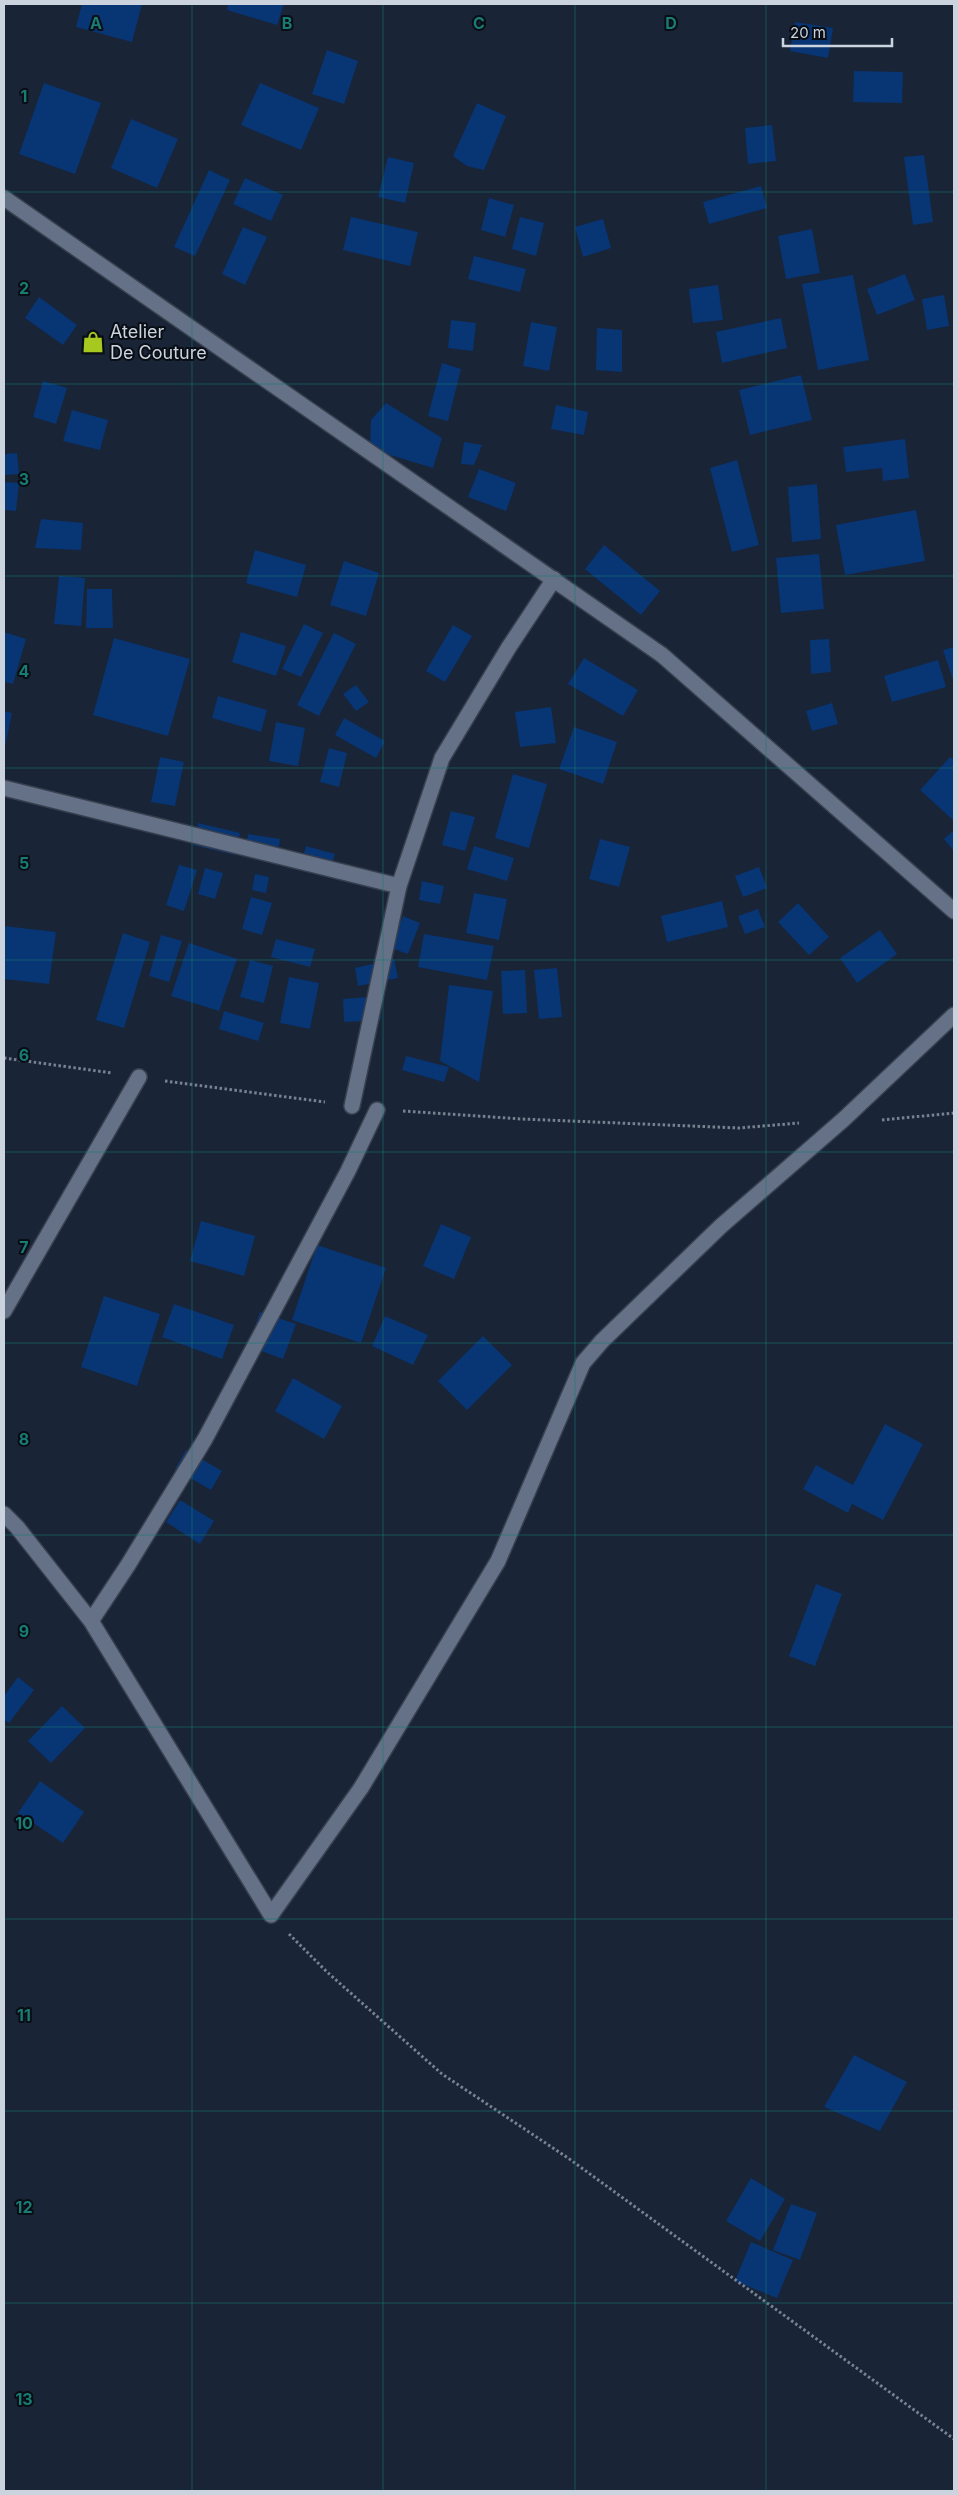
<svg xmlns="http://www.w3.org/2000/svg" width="958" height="2495" font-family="Inter,sans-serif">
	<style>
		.building { fill: #083574 }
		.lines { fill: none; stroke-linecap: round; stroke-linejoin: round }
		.street-casing { stroke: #38404f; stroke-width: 18 }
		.secondary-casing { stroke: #38404f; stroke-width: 18 }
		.path { stroke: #798291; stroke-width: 3; stroke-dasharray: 2.5 2.5; stroke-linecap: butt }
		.street { stroke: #647187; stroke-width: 15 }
		.secondary { stroke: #647187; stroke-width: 15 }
		.grid { fill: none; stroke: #187b74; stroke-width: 1; stroke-opacity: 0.55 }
		.labels { text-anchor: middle; stroke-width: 4; stroke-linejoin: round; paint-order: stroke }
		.poi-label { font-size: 18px; fill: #cbd3df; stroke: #090e15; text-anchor: start }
		.grid-label { font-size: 16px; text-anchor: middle; font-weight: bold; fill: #187b74; stroke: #090e15; stroke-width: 4; stroke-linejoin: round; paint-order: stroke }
	</style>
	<rect width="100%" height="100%" fill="#192436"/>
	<!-- building -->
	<path class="building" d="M82,4H142L132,42L76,27Z
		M228,4H284L277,25L227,10Z
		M795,22L833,28L828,58L790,51Z
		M327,50L358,61L344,104L312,94Z
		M854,71L903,72L902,103L853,102Z
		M44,83L101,103L75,174L19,154Z
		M260,83L319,108L301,150L241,125Z
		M477,103L506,116L484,170L467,166L453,156Z
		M131,119L178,139L157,188L111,168Z
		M772,125L776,161L748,164L745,128Z
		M924,155L933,222L913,225L904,157Z
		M388,157L414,163L405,203L378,197Z
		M209,170L230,180L195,256L174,247Z
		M245,178L283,195L271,221L233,204Z
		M761,186L767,208L709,224L703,202Z
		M489,198L514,205L505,237L481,230Z
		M351,217L418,232L410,266L343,250Z
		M520,217L544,223L536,256L512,249Z
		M603,219L611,248L583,257L575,227Z
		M243,227L267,237L245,285L222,274Z
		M812,229L820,273L786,279L778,236Z
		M474,256L526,269L520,292L468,279Z
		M905,274L915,300L877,315L867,289Z
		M853,275L869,360L818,370L802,284Z
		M718,285L723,320L693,323L689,289Z
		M944,295L949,326L927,330L922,299Z
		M39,297L77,325L63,345L25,318Z
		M781,318L787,348L722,363L716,332Z
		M451,320L476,323L473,351L448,348Z
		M531,322L557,327L549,371L523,366Z
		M597,328L622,330V372L596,370Z
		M442,363L461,369L448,421L428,416Z
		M801,375L812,420L750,435L739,390Z
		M43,381L67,388L56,424L33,417Z
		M386,403L442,438L433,468L370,449L371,420Z
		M556,405L588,412L584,435L551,429Z
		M72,410L108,420L100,450L63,441Z
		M905,439L909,478L883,481L882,468L846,472L843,447Z
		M464,442L482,445L474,465L461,464Z
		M17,453L19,474L4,475V454Z
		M737,460L759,545L732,552L710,468Z
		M479,469L516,483L506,511L468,497Z
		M4,482L19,483L16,511L4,510Z
		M817,484L821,539L792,542L788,487Z
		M916,510L925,561L845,575L836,525Z
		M41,519L83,523L81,550L35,548Z
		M604,545L660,591L641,615L585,569Z
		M255,550L306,565L297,597L246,583Z
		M819,554L824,609L781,613L776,558Z
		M344,561L379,573L366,616L330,605Z
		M59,576L85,578L81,626L54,624Z
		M87,589H112L113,628H86Z
		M304,624L323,633L301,677L282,669Z
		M453,625L472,636L445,682L426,671Z
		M4,632L26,639L13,684L4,682Z
		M241,632L286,646L276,676L232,662Z
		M334,633L356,644L319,716L297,705Z
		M114,638L190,659L168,736L93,715Z
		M829,639L831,672L811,674L810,640Z
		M954,647V683L943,650Z
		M584,658L638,690L623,716L568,684Z
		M938,660L946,687L892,702L884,676Z
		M356,685L369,702L356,711L343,694Z
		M218,696L267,710L261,732L212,718Z
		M832,703L838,724L812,731L806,711Z
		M551,707L556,743L520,747L515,712Z
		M4,711L12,713L5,747H4Z
		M344,718L385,741L376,758L335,735Z
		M276,722L305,728L298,766L269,761Z
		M574,727L617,742L603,784L559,769Z
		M329,748L347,753L339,787L320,782Z
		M160,757L184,762L175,806L151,802Z
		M950,757L954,760V821L920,790Z
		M513,774L547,784L529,848L495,838Z
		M451,811L475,817L465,851L442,845Z
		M198,823L240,833L235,855L193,845Z
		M954,830V851L944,839Z
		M248,834L280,839L277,861L245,857Z
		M600,839L630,847L619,887L589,879Z
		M306,846L335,854L328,876L300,867Z
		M474,846L514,858L507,881L467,869Z
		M179,865L197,870L184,911L166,905Z
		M759,867L767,888L743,897L735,876Z
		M205,868L223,873L215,899L198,894Z
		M255,874L269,877L266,893L252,890Z
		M422,881L444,886L440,904L419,900Z
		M474,893L507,899L499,940L466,933Z
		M251,897L272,903L262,935L242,929Z
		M722,901L728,927L667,942L661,916Z
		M798,903L829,937L809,955L778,922Z
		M758,909L765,927L745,934L738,916Z
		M403,916L420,923L408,954L391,948Z
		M4,926L56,932L49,984L4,979Z
		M880,930L897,954L857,983L840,958Z
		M123,933L150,942L124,1028L96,1020Z
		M424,934L494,946L487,980L418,967Z
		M161,935L182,941L169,982L149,976Z
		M276,939L315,949L310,967L271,957Z
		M189,943L237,959L219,1011L171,996Z
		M394,959L398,978L358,986L355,968Z
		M250,960L273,966L264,1003L240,997Z
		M557,968L562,1017L539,1019L534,970Z
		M525,970L527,1013L503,1014L501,971Z
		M289,977L319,983L310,1029L280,1023Z
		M449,985L493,991L479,1082L440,1061Z
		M380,996L381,1020L344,1022L343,999Z
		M224,1011L264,1023L258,1041L219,1029Z
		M406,1056L449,1067L444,1082L402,1070Z
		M201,1221L255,1236L244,1276L190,1261Z
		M441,1224L471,1237L454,1279L423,1266Z
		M317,1245L386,1268L361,1343L292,1320Z
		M104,1296L160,1314L137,1386L81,1367Z
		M174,1304L234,1325L222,1359L162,1337Z
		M260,1312L296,1324L283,1359L248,1346Z
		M385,1316L428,1335L413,1365L372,1346Z
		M483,1336L512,1365L467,1410L438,1381Z
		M293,1378L342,1406L324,1439L275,1411Z
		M885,1424L923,1444L883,1520L852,1504L848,1513L803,1489L816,1465L853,1485Z
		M186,1450L222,1471L211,1490L175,1469Z
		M180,1500L214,1521L200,1544L166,1522Z
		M816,1584L842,1594L815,1666L789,1656Z
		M18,1677L34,1690L9,1723L4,1720V1696Z
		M62,1706L85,1728L51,1763L28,1741Z
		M40,1781L84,1812L63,1843L18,1813Z
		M854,2055L907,2082L880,2131L824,2107Z
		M751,2178L785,2199L760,2241L726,2221Z
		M791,2204L817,2213L800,2260L773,2250Z
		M751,2242L793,2260L777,2298L735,2281Z"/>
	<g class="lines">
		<!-- street casing -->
		<g class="street-casing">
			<path id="street" d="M4,788L399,886
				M352,1106L399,886L442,758L509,647L554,579
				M4,1311L139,1077
				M4,1514L17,1527L91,1621L271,1915L361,1788L498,1561L583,1363L602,1341L721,1226L844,1119L954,1015
				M91,1621L128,1565L205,1439L348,1171L377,1110"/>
		</g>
		<!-- secondary casing -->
		<g class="secondary-casing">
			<path id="secondary" d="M4,198L662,655L954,911"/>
		</g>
		<!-- path -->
		<path class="path" d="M4,1058L112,1073
			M165,1081L325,1102
			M403,1111L522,1119L739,1128L799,1123
			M882,1120L954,1113
			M289,1934L327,1972L442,2074L568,2158L954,2439"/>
		<!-- street -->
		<use href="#street" class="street"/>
		<!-- secondary -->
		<use href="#secondary" class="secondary"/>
	</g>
	<!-- grid -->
	<path class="grid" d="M192,4V2491M383,4V2491M575,4V2491M766,4V2491M4,192H954M4,384H954M4,576H954M4,768H954M4,960H954M4,1152H954M4,1343H954M4,1535H954M4,1727H954M4,1919H954M4,2111H954M4,2303H954"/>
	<!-- icons -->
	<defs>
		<g id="shop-bare" transform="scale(1.725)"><path d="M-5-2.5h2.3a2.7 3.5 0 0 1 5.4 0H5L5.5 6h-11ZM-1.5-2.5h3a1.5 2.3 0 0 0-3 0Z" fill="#a7c81f" stroke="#090e15" stroke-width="2.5" paint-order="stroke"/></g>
	</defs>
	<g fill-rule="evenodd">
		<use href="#shop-bare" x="93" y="342"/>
	</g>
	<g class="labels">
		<!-- poi labels -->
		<g class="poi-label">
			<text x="110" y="338">Atelier<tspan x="110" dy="21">De Couture</tspan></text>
		</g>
	</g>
	<g class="grid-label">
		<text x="96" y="29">A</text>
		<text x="287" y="29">B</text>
		<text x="479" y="29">C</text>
		<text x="671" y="29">D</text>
		<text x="24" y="102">1</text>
		<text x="24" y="294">2</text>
		<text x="24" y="485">3</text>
		<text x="24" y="677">4</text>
		<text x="24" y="869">5</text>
		<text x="24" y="1061">6</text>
		<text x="24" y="1253">7</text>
		<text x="24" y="1445">8</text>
		<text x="24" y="1637">9</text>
		<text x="24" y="1829">10</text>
		<text x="24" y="2021">11</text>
		<text x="24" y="2213">12</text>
		<text x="24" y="2405">13</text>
	</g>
	<!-- border -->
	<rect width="958" height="2495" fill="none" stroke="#cbd3df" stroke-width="10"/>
	<!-- scale -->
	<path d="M783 38v8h109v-8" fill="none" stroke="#cbd3df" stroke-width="2.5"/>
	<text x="790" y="38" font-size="15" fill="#cbd3df" stroke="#090e15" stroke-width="4" paint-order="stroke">20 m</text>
</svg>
